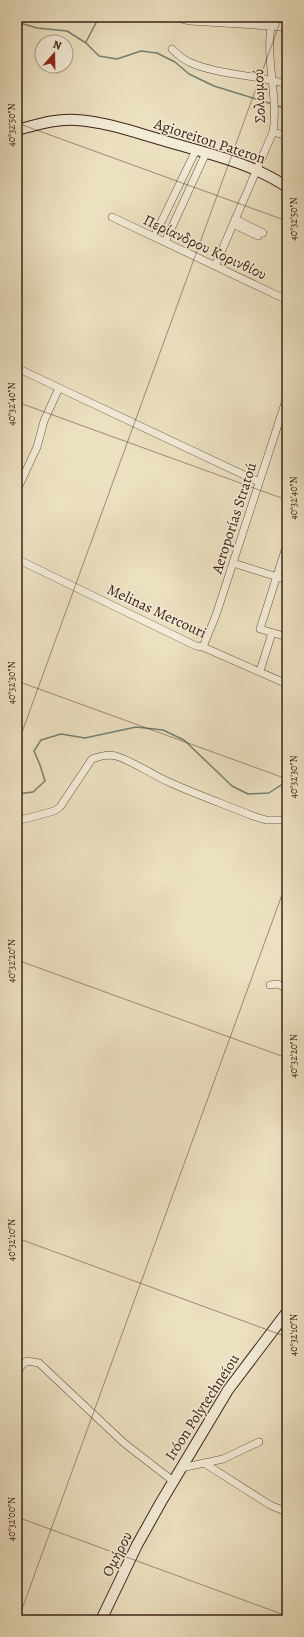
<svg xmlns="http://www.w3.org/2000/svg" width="304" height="1637" font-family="Alegreya,serif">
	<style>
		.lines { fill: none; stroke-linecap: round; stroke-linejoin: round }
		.stream { stroke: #748070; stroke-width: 1.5 }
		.street-casing { stroke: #685240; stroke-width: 8 }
		.secondary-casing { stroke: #3d2216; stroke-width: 12 }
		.street { stroke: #f2ebd6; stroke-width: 7 }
		.secondary { stroke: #f2ebd6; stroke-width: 10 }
		.ticks { fill: none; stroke: #3d2216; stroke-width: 1; stroke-opacity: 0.45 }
		.labels { text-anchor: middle; stroke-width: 3; stroke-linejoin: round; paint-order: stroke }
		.street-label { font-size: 15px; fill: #3d2216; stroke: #f2ebd6 }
		.neatline { fill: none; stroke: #3d2216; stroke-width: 1.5 }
		.ticks-label { font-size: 10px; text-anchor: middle; fill: #3d2216 }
	</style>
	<rect width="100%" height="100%" fill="#ebe0c0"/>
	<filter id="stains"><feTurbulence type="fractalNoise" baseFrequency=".005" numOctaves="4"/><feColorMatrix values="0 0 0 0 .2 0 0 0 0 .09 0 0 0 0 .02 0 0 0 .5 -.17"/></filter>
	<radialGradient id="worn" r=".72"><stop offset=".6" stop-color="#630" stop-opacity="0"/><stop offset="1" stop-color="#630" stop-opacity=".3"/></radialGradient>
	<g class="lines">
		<!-- stream -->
		<path class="stream" d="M17,22L37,28L67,31L86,43L99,56L117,59L141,51L157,53L175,62L189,74L214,86L272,104
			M86,42L98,19
			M277,106L287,108
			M17,794L33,792L45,781L40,765L34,751L41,740L61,734L85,738L136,727L163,730L184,740L232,786L248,794L269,793L287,781"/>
		<!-- street casing -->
		<g class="street-casing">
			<path id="street" d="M98,17H111
				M174,17L190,21L287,27
				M172,49C177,54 183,59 189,62C217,75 257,75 287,84
				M273,132L287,136
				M112,217L287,300
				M235,219L263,233
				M233,224L258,236
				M154,237L196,150
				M165,242L206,153
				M215,266L273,132C279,94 263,54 273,17
				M17,368L259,482
				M17,490L37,447L44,421L59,388
				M287,544L260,629L287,637
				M17,559L196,646L203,647L287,684
				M233,563L287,580
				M203,647L216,615L287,397
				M260,671L272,633
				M17,821L54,811L60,807L92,759C100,756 107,754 116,756C133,761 154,776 171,783C198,795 226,805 253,816L266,820H287
				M270,985L277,984L287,988
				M17,1373L22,1365L27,1361L39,1363L124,1443L173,1481
				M204,1463L270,1505L287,1512
				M181,1468L223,1459L259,1442"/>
		</g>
		<!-- secondary casing -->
		<g class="secondary-casing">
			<path id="secondary" d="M17,130C36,125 57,118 77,120C106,122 134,132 162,140C205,153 250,162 287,187
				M101,1620L137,1545L161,1502L228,1390L287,1312"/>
		</g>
		<!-- street -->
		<use href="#street" class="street"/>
		<!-- secondary -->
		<use href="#secondary" class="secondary"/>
	</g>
	<!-- ticks -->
	<path class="ticks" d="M17,123L287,221M17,402L287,500M17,681L287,779M17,746L282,17M17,960L287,1058M17,1238L287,1337M17,1517L287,1616M18,1620L287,881"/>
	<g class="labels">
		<!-- street labels -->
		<g class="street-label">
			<text transform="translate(259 96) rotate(-92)" y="5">Σολωμού</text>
			<text transform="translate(210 141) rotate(18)" y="5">Agioreiton Pateron</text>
			<text transform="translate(205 247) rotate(25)" y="5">Περίανδρου Κορινθίου</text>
			<text transform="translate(234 518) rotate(-72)" y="5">Aeroporías Stratoú</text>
			<text transform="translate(157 611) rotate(25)" y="5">Melinas Mercouri</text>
			<text transform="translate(202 1407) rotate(-57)" y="5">Iróon Polytechneíou</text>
			<text transform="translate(117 1554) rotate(-63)" y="5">Ομήρου</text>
		</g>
	</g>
	<!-- margin -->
	<rect width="304" height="1637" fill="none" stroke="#ebe0c0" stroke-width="44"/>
	<!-- north arrow -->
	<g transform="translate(54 54) rotate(20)"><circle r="19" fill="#f2ebd6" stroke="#aa9b89"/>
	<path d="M0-3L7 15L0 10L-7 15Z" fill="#8f2418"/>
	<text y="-6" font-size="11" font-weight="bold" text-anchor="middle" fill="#3d2216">N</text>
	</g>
	<rect x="22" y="22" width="260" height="1593" class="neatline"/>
	<g class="ticks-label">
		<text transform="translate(11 125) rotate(-90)" y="4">40°32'50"N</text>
		<text transform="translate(293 219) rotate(-90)" y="4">40°32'50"N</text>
		<text transform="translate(11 404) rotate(-90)" y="4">40°32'40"N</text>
		<text transform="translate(293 498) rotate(-90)" y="4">40°32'40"N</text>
		<text transform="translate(11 683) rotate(-90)" y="4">40°32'30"N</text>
		<text transform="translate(293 777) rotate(-90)" y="4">40°32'30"N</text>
		<text transform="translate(11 961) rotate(-90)" y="4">40°32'20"N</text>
		<text transform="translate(293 1056) rotate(-90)" y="4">40°32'20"N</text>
		<text transform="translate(11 1240) rotate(-90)" y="4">40°32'10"N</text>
		<text transform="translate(293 1335) rotate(-90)" y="4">40°32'10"N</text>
		<text transform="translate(11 1519) rotate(-90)" y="4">40°32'00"N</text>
	</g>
	<rect width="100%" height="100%" filter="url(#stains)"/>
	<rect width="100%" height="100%" fill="url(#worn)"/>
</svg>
